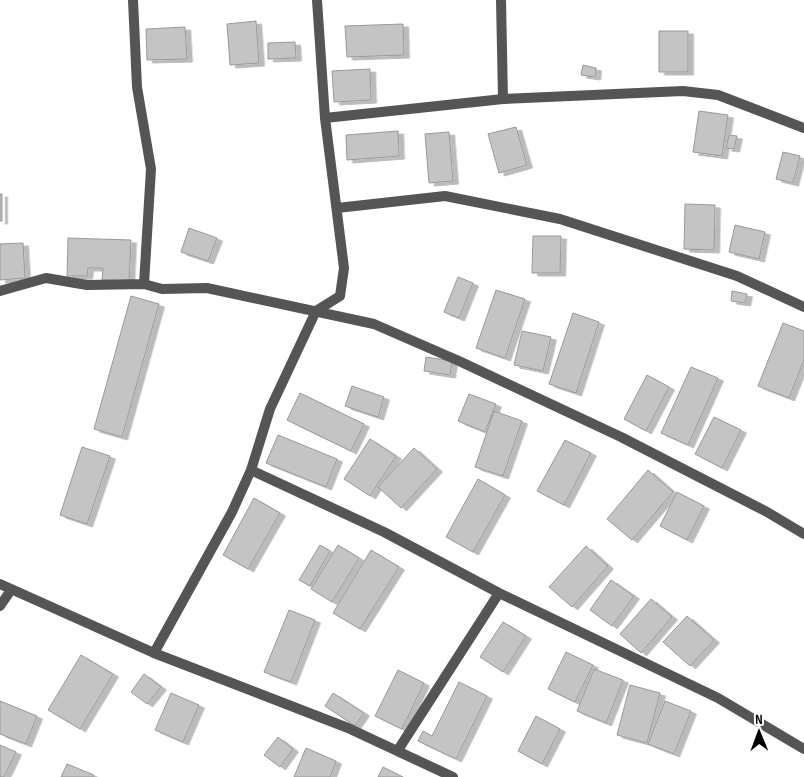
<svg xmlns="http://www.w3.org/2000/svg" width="804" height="777" font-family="'Sofia Sans Condensed',sans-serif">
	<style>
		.building { fill: #c4c4c4; stroke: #999; filter: url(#shadow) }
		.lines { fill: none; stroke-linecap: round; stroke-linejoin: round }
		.street { stroke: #555; stroke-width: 10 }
	</style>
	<defs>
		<filter id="shadow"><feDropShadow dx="5.5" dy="3" stdDeviation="0" flood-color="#0004"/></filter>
	</defs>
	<rect width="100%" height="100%" fill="#fff"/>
	<!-- building -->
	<path class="building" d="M256,21L259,63L230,65L227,24Z
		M403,24L404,55L347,57L345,26Z
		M185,27L187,59L147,60L146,29Z
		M659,31H688V72H659Z
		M295,42L296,58L268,59V43Z
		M583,65L596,68L595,77L581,75Z
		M370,69L371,100L334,102L332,71Z
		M699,111L728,115L722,156L693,152Z
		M516,127L527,165L499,173L488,134Z
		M398,131L399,156L347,160L346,135Z
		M449,132L453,181L429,183L425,134Z
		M729,135L737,136L734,149L726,148Z
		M783,152L800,156L793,183L776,179Z
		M0,194H2V221H0Z
		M685,204L715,205L714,250L684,249Z
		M735,225L765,232L759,259L729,252Z
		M189,228L217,238L208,261L181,252Z
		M533,236H561L560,273H532Z
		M68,238L131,240L129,281L102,280L103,268H88L87,276H67Z
		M23,243L25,278L0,280V244Z
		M458,277L473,283L459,318L444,312Z
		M496,290L525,299L505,358L476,348Z
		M732,291L747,294L745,303L731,301Z
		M131,296L159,304L122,437L94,429Z
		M573,313L599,322L576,393L549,384Z
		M783,323L804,331V360L789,398L758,386Z
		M522,331L551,337L543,371L514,365Z
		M426,357L452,361L450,375L424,371Z
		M691,367L718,378L688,445L661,433Z
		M647,375L669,387L646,431L624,419Z
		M352,386L384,397L378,417L345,406Z
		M300,393L364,424L351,451L287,420Z
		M469,394L496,404L485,432L458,421Z
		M494,411L522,421L503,476L475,467Z
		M714,417L741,430L722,468L695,454Z
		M278,435L337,459L326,487L266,463Z
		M370,439L396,456L370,496L344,479Z
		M565,440L591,453L564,505L537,491Z
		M82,447L110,456L87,524L60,515Z
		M414,448L437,469L401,508L378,487Z
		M648,470L673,492L632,540L607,519Z
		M478,479L505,495L473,552L446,537Z
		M677,492L704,506L687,540L660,526Z
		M254,498L280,513L248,569L223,555Z
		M320,545L330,551L310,586L299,580Z
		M338,545L359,558L332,602L311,589Z
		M586,546L608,566L572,607L549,587Z
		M371,550L399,567L360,629L333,613Z
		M611,580L634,596L612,626L590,610Z
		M651,599L672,617L641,653L620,634Z
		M289,610L315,620L291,682L264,672Z
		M687,616L714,640L690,666L663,642Z
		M503,622L526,636L503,672L480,657Z
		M566,652L593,665L575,702L548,689Z
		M81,655L113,674L80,729L48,710Z
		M594,669L623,680L606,723L577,711Z
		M398,670L424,683L402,729L375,716Z
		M144,674L161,687L147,704L131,692Z
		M459,682L487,696L456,759L418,741L423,731L432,736Z
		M630,685L660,693L647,743L617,735Z
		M171,693L199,705L183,742L155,730Z
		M333,693L364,713L355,726L325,706Z
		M0,701L37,716L26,744L0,734Z
		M665,701L691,711L674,754L648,744Z
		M536,716L560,729L542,764L518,751Z
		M278,737L293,749L280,767L264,755Z
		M0,745L16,752L4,777H0Z
		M306,748L336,761L330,777H294Z
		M67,764L94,775L93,777H61Z
		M383,767L403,777H378Z"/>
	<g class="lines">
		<!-- street -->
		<path class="street" d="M133,0L137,87L151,169L144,284
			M317,0L325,118
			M501,0L503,99
			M337,208L445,196L560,219L737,276L804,307
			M0,291L46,278L87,285L144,284L162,289L207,288L374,324L459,361L621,437L767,512L804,534
			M251,470L384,532L499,593L718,698L804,749
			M0,584L154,653L348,728L453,777
			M0,606L11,590
			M154,653L232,512L251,470L270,409L316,311L340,296L344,268L325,118L503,99L683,91L718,95L804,128
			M398,750L499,593"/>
	</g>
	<!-- north arrow -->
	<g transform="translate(759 732) rotate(359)" stroke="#ffffff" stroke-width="4" paint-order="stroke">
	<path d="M0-4L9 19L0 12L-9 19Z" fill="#000000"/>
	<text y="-8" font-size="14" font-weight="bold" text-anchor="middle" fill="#000000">N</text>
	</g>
</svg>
